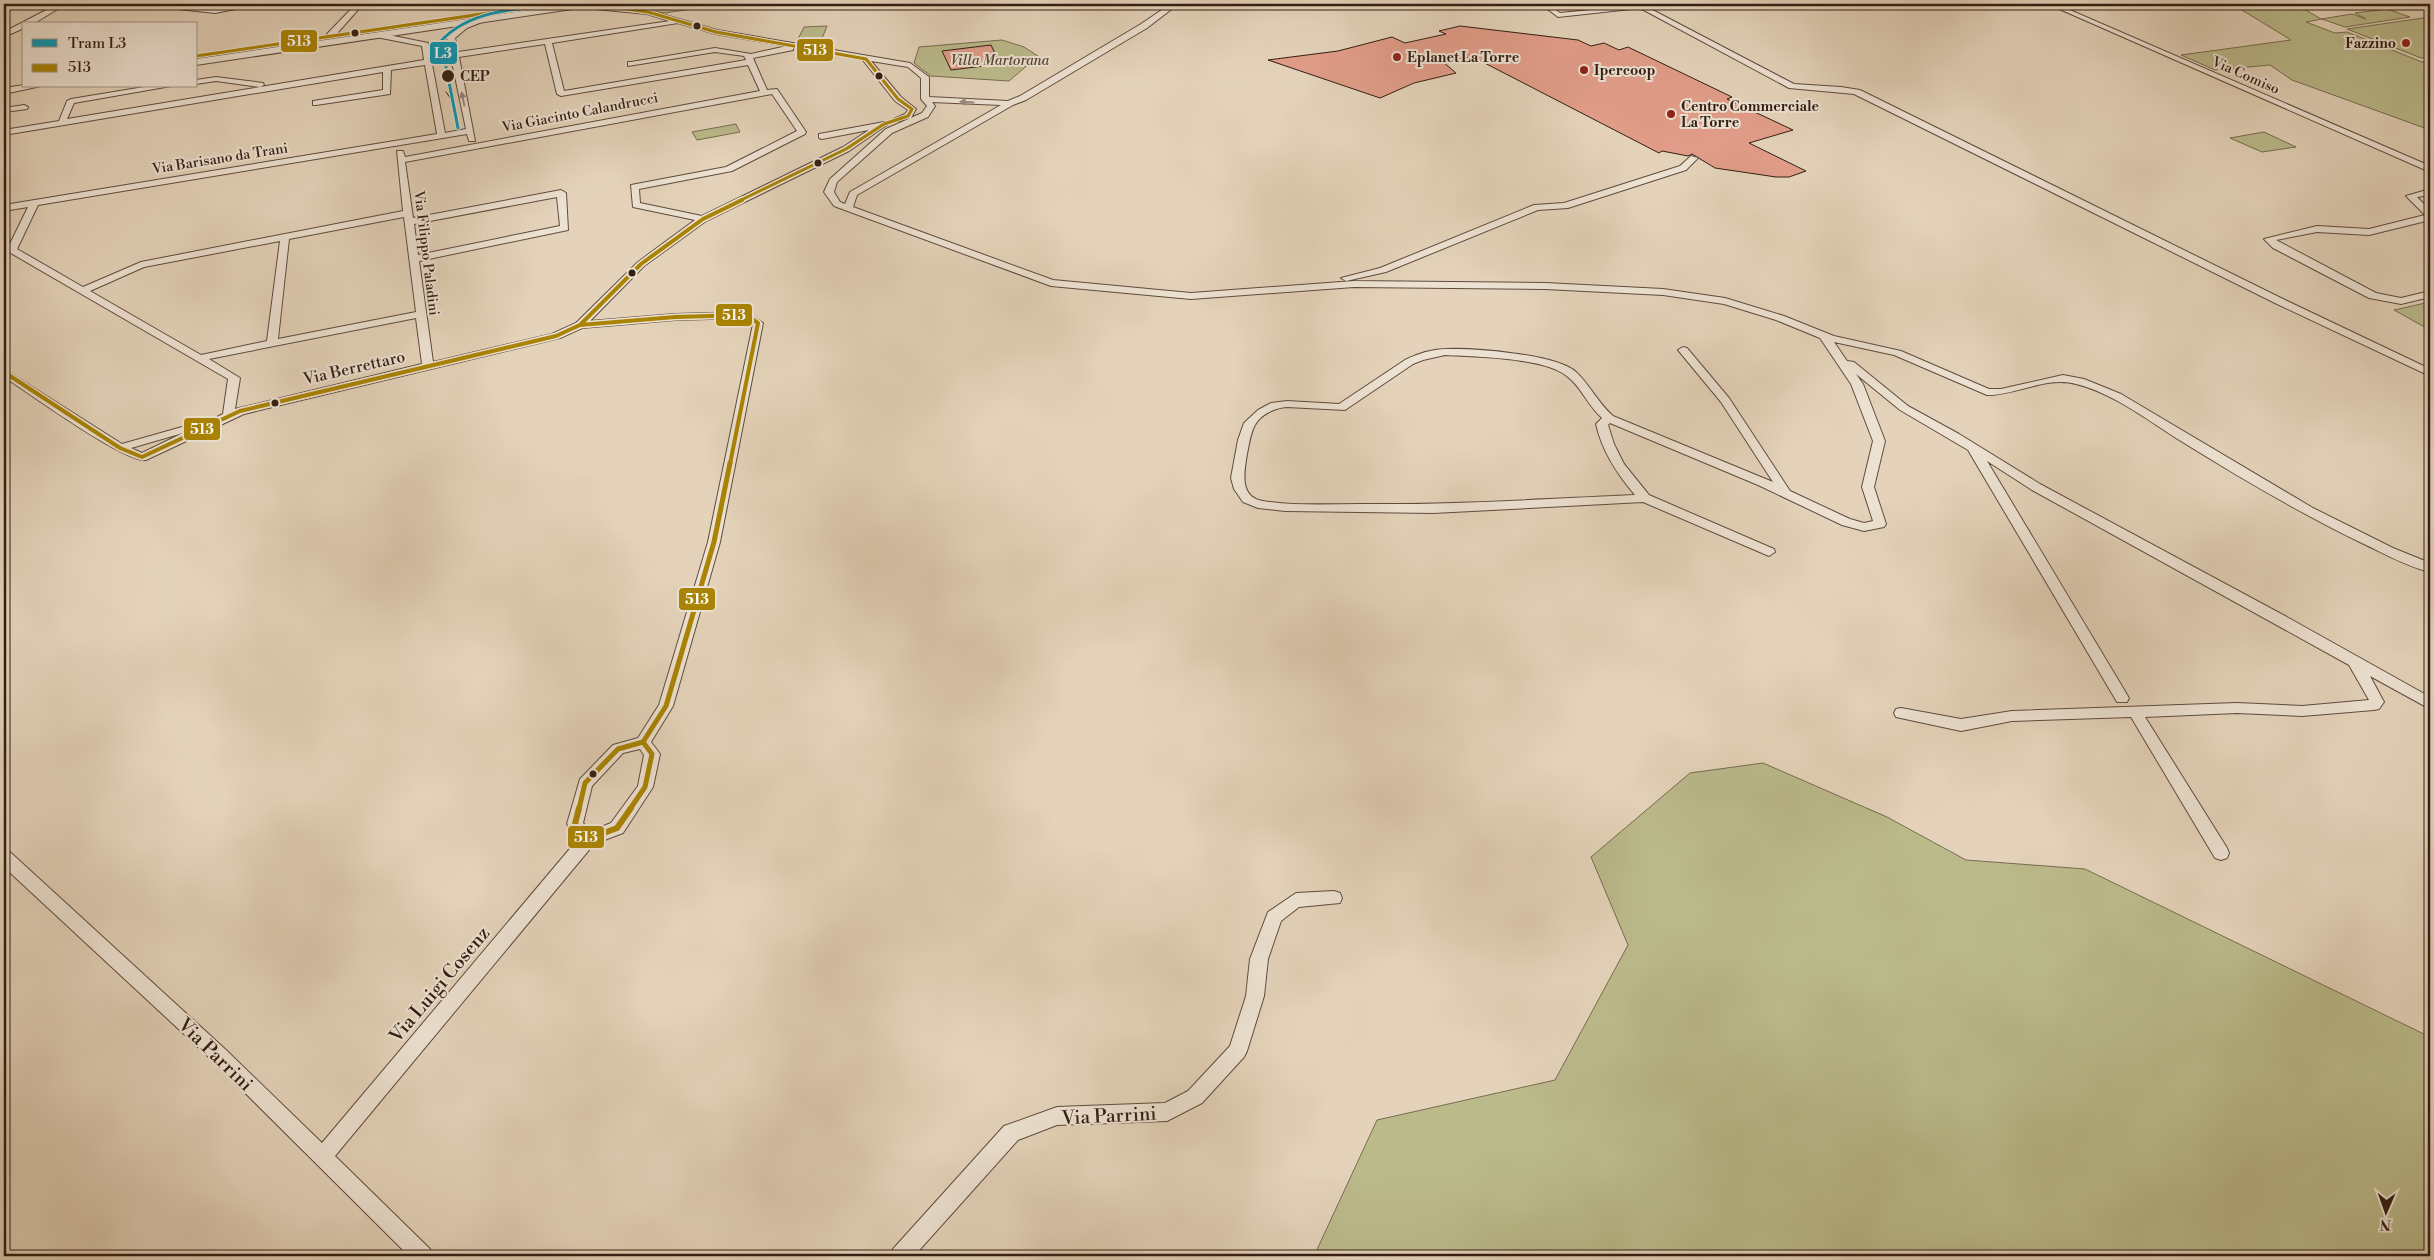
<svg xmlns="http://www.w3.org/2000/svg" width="2434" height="1260" font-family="'Libre Bodoni',serif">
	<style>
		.green { fill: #bbba8b; stroke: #776c50 }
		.building { fill: #e19d89; stroke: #331e14 }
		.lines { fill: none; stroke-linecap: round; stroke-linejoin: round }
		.minor-casing { stroke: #5f4b3e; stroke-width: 2 }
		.tertiary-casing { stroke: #5f4b3e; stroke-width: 2 }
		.minor { fill: #ede2d2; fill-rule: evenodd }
		.tertiary { fill: #ede2d2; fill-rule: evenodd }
		.tram { stroke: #331e14; stroke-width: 1 }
		.bus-1-far3-casing { stroke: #ede2d2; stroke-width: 5 }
		.bus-1-far2-casing { stroke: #ede2d2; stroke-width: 7 }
		.bus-1-far1-casing { stroke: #ede2d2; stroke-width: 9 }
		.bus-1-casing { stroke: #ede2d2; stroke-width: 10 }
		.bus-1-far3 { stroke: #aa8404; stroke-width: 3 }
		.bus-1-far2 { stroke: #aa8404; stroke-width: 4 }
		.bus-1-far1 { stroke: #aa8404; stroke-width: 5 }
		.bus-1 { stroke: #aa8404; stroke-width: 6 }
		.tram-1-casing { stroke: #ede2d2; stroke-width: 5 }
		.tram-1 { stroke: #059bbb; stroke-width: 3 }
		.oneway { fill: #998a7c }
		.bus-dot { fill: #331e14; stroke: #ede2d2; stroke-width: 2 }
		.poi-dot { fill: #8f2418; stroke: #ede2d2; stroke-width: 2 }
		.labels { text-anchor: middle; stroke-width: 4; stroke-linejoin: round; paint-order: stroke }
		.far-poi-label { font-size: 14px; font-weight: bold; fill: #331e14; stroke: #ede2d2; text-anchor: start }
		.far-park-label { font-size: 14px; font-style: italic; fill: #554532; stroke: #ede2d2 }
		.far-street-label { font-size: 14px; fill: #331e14; stroke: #ede2d2 }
		.far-stop-label { font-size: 14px; font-weight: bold; fill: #331e14; stroke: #ede2d2; text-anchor: start }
		.street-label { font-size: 16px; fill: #331e14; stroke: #ede2d2 }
		.near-street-label { font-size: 19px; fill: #331e14; stroke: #ede2d2 }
		.line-badge { stroke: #ede2d2; stroke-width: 2 }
		.badge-label { font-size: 14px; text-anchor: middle; font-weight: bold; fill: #fff }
	</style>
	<rect width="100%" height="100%" fill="#e4d3ba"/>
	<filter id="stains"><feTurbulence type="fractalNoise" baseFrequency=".004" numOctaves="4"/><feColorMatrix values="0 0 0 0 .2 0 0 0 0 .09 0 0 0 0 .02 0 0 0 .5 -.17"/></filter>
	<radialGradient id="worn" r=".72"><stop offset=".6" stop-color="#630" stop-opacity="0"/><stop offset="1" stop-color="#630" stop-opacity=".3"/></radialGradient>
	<!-- green -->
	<path class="green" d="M611,4H709L712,6L665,13L603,5Z
		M2232,4H2296L2321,19L2352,14L2366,19L2355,13L2387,9L2410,17L2345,27L2322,19L2306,22L2335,33L2347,32L2422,62H2430V84L2424,85L2430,87V130L2292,80L2270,65L2215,70L2181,55L2291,40Z
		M2430,17V57L2421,58L2347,29Z
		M827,26L821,41H797L804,27Z
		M1002,40L1024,47L1038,56L1009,81L931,76L914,63L919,47Z
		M736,124L740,132L697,140L692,132Z
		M2264,132L2296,147L2262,152L2230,138Z
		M2430,302V330L2394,310Z
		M1763,763L1887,817L1966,860L2085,869L2430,1037V1256H1314L1377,1120L1555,1080L1628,945L1591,857L1690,773Z"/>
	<!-- building -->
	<path class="building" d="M1460,26L1578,40L1591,46L1604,43L1619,50L1628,47L1732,97L1727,99L1793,130L1749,143L1806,171L1789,177H1776L1715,168L1692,154L1688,156L1662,151L1659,153L1473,57L1442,61L1456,73L1414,83L1380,98L1268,60L1338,51L1392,37L1405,43L1446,34L1439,31Z
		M991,45L1000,64L951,70L942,51Z"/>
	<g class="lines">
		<!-- minor casing -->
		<g class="minor-casing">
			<path id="minor" d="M58,4H66L33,24H24V28L4,37V32Z
				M147,4L215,9L248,4H263L215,13L150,6Z
				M356,4H363L333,38H327V34Z
				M588,4L648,10L717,30L910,63L929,77V97L1008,101L1020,96L1141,24L1169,5L1183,4L1173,8L1147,28L1026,100L1013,105L857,195L853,207L1053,280L1191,293L1354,281L1545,283L1663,289L1725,298L1784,316L1834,336L1901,351L1989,389H2001L2063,375L2084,379L2121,394L2313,508L2393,548L2430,563V572C2408,567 2385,554 2364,544C2299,513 2237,476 2176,438C2145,418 2112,393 2076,384C2046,376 2017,395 1987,395L1894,355L1834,342L1847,361L1854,362L1908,406L1959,434L2040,484L2285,616L2430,697V709L2370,676L2384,702L2379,709L2374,710L2302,716L2237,713L2145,717L2227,848L2229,853L2227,858L2221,860L2215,858L2131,717L2012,721L1961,731L1896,717L1894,713L1896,709L1901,708L1961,719L2012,711L2237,703L2302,706L2369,700L2349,665L2032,490L1987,461L2129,698L2127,702H2117L1968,450L1900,410L1856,374L1863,384L1885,441L1874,487L1886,524L1884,527L1864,531L1842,525L1758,485L1610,423L1608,425L1614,444L1624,464L1649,495L1774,549L1775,552L1769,556L1643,502L1433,513L1285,511L1258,508L1243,502L1234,489L1231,478L1238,440L1244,423L1258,410L1271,403L1287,401L1339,404L1405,360C1417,354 1432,349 1446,349C1474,348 1556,354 1576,372C1590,385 1598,403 1613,416L1773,482L1721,402L1678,350L1683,347L1687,348L1729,398L1790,491L1850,519L1864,523L1873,521L1862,487L1873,441L1851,384L1820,338L1776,320L1724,304L1663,295L1545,289L1354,287L1191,299L1051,286L834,206L824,192L830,179L886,129L922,113L927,106L921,99V78L908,67L871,61L901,97L916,109L911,118L898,121L894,119L905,114L908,110L895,101L862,59L793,47V50L753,58L767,90L777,89L806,132L805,134L732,171L639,189L640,203L702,216L843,147L869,130L822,139L819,138V134L884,122L888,124L849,151L706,221L644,266L590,321L675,314L746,312L763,323L720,542L673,706L651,742L660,754L653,787L623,833L594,844L335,1156L430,1249L433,1256H409L213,1061L4,867V850L10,852L225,1049L322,1143L578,839L567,824L580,779L613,745L638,738L659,705L708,542L753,324L744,318L675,320L582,328L560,338L244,414L146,460C126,464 26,391 4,377V369L122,444L189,425L195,428L223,414L228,379L9,252L7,250L28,207L4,211V205L437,134L425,65L391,70L390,94L316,105H313V101L383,90V72L4,135V130L59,121L67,101L71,99L150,86H171L74,103L67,119L260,87L216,81L196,84V80L216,77L263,83L264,85L260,87L424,60L422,46L376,37L375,35L379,33L428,43L445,133L466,129L447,38L461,24L483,18L487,20L467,28L455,38L458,52L670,21L647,14L595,9ZM678,23L716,34L787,46L751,54L715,48L631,62H628V66L715,52L744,56L746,60L564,91L552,43ZM545,44L557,94L561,96L748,65L760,91L405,157L403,151H397L403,211L141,262L83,287L17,249L38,205L467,134L469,141H475L459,57ZM772,94L797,131L726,167L631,185L633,207L695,220L638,262L576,323L552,334L433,362L419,261L568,230L566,193L561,190L413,218L405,162ZM932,102L1001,105L850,192L845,204L840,202L834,192L837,182L892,133L928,117L935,106ZM557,197L560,226L418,255L414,224ZM404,217L416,312L278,339L289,239ZM280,241L267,341L201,355L90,291L144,267ZM416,318L422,364L235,409L240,378L209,359ZM1445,355C1475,357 1546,357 1568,377C1582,388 1588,406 1602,418L1596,424C1602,451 1617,474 1635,495C1544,499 1453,505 1362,504C1329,504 1295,506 1263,501C1239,497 1244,472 1247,454C1249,445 1250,434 1255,425C1261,414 1275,408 1287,407L1345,410L1413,364L1423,360ZM183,433L142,453L131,448ZM640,749L644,755L638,786L611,823L591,831L583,823L592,786L623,753Z
				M715,4H722L723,5L719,7Z
				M1541,4H1548L1560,13L1643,5L1794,84L1841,87L1860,90L2285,300L2430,369V376L2277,304L1854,94L1789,88L1640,8L1558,17Z
				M1814,4H1866L1863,6H1817Z
				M2048,4H2056L2430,166V172Z
				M24,105L28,107L27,109L4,112V108Z
				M1691,156L1698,158L1686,170L1568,208L1538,210L1386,272L1346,281L1341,278L1380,268L1534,205L1564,203L1680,166Z
				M2430,189V195L2417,197L2430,210V220L2369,235L2317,232L2276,240L2376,293L2401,298L2430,291V297L2401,304L2369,298L2273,248L2264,239L2317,226L2369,229L2425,215L2406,196Z
				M1334,891L1340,893L1342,898L1340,903L1299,907L1281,921L1268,959L1264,996L1247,1051L1244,1057L1202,1103L1167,1121L1057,1125L1018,1140L914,1256H890L893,1249L1004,1126L1057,1107L1165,1103L1188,1091L1230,1046L1246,996L1250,959L1268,912L1296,893Z"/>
		</g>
		<!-- tertiary casing -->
		<g class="tertiary-casing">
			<path id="tertiary" d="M570,4H590L586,7L196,65V59Z
				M24,85L41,86L4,94V88Z"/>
		</g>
		<!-- minor -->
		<use href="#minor" class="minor"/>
		<!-- tertiary -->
		<use href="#tertiary" class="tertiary"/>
		<!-- tram -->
		<path class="tram" d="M446,92L453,102"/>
		<!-- bus-1-far3 casing -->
		<g class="bus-1-far3-casing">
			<path id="bus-1-far3" d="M591,4L648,12L716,32L866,59L898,99L912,109L908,116L884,124L846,149L739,201
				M196,56L550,4"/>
		</g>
		<!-- bus-1-far2 casing -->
		<g class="bus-1-far2-casing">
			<path id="bus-1-far2" d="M580,325L675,317L746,315L758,323L730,464
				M4,372L120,448L142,457L240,411L556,336L580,325L641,264L703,219L742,200"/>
		</g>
		<!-- bus-1-far1 casing -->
		<g class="bus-1-far1-casing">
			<path id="bus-1-far1" d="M643,742L666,706L714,542L730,463
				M579,809L585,783L618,749L643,742L652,754L645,787L630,809"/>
		</g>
		<!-- bus-1 casing -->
		<g class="bus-1-casing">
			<path id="bus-1" d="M579,808L575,824L588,839L617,828L631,808"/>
		</g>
		<!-- bus-1-far3 -->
		<use href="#bus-1-far3" class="bus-1-far3"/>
		<!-- bus-1-far2 -->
		<use href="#bus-1-far2" class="bus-1-far2"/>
		<!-- bus-1-far1 -->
		<use href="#bus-1-far1" class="bus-1-far1"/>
		<!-- bus-1 -->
		<use href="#bus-1" class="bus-1"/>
		<!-- tram-1 casing -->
		<g class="tram-1-casing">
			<path id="tram-1" d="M458,128L441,41C472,7 528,8 571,4"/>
		</g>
		<!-- tram-1 -->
		<use href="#tram-1" class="tram-1"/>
	</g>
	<!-- one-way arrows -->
	<defs><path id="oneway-solid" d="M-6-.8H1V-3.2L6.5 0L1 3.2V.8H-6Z" transform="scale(1.25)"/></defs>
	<g class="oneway">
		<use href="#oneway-solid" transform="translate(463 99) rotate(-102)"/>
		<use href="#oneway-solid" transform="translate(967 102) rotate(-176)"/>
	</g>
	<!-- markers -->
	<g class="bus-dot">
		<circle cx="697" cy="26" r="4.5"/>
		<circle cx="355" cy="33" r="4.5"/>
		<circle cx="448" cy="76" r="7"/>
		<circle cx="879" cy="76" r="4.5"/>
		<circle cx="818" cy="163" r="4.5"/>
		<circle cx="632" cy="273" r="4.5"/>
		<circle cx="275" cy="403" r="4.5"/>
		<circle cx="593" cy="774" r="4.5"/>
	</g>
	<g class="poi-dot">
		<circle cx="2406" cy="43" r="5"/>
		<circle cx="1397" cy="57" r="5"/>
		<circle cx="1584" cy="70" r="5"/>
		<circle cx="1671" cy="114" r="5"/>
	</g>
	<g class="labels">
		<!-- far-poi labels -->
		<g class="far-poi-label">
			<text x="2396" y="48" text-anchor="end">Fazzino</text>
			<text x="1407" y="62">Eplanet La Torre</text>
			<text x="1594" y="75">Ipercoop</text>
			<text x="1681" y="111">Centro Commerciale<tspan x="1681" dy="16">La Torre</tspan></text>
		</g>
		<!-- far-park labels -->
		<g class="far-park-label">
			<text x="1000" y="65">Villa Martorana</text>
		</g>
		<!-- far-street labels -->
		<g class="far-street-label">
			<text transform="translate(2246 75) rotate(24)" y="5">Via Comiso</text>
			<text transform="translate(580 112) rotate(-11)" y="5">Via Giacinto Calandrucci</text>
			<text transform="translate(220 158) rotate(-9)" y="5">Via Barisano da Trani</text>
			<text transform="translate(427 253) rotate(83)" y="5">Via Filippo Paladini</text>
		</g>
		<!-- far-stop labels -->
		<g class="far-stop-label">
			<text x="460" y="81">CEP</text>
		</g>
		<!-- street labels -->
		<g class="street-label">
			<text transform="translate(354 367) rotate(-13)" y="6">Via Berrettaro</text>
		</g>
		<!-- near-street labels -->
		<g class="near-street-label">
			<text transform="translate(439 984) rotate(-50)" y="7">Via Luigi Cosenz</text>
			<text transform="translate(216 1054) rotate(44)" y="7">Via Parrini</text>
			<text transform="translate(1109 1115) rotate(-3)" y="7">Via Parrini</text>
		</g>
	</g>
	<g class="line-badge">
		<rect x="280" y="29" width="38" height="24" rx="5" fill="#aa8404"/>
		<rect x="796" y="38" width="38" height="24" rx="5" fill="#aa8404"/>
		<rect x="429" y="41" width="29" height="24" rx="5" fill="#059bbb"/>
		<rect x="715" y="303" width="38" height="24" rx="5" fill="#aa8404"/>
		<rect x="183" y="417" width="38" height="24" rx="5" fill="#aa8404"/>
		<rect x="678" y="587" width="38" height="24" rx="5" fill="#aa8404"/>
		<rect x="567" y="825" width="38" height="24" rx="5" fill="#aa8404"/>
	</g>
	<g class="badge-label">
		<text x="299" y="46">513</text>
		<text x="815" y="55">513</text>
		<text x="443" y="58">L3</text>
		<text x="734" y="320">513</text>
		<text x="202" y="434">513</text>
		<text x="697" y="604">513</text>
		<text x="586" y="842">513</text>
	</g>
	<!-- margin -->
	<rect width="2434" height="1260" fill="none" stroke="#e4d3ba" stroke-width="20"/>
	<rect x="5" y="5" width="2424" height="1250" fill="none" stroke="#331e14" stroke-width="2.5"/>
	<rect x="10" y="10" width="2414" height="1240" fill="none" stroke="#331e14"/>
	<!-- legend -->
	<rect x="22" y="22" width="175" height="65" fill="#ede2d2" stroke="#a39486"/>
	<rect x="32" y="39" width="25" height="8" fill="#059bbb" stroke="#a39486"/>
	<text x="68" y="48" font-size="15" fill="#331e14">Tram L3</text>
	<rect x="32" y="64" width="25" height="8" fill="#aa8404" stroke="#a39486"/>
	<text x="68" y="72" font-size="15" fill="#331e14">513</text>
	<!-- north arrow -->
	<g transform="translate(2386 1212) rotate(182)" stroke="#ede2d2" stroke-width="4" paint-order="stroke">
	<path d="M0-4L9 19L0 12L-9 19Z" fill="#331e14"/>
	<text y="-8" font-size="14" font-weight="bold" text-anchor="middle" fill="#331e14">N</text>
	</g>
	<rect width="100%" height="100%" filter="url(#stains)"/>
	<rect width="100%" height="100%" fill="url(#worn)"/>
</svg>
